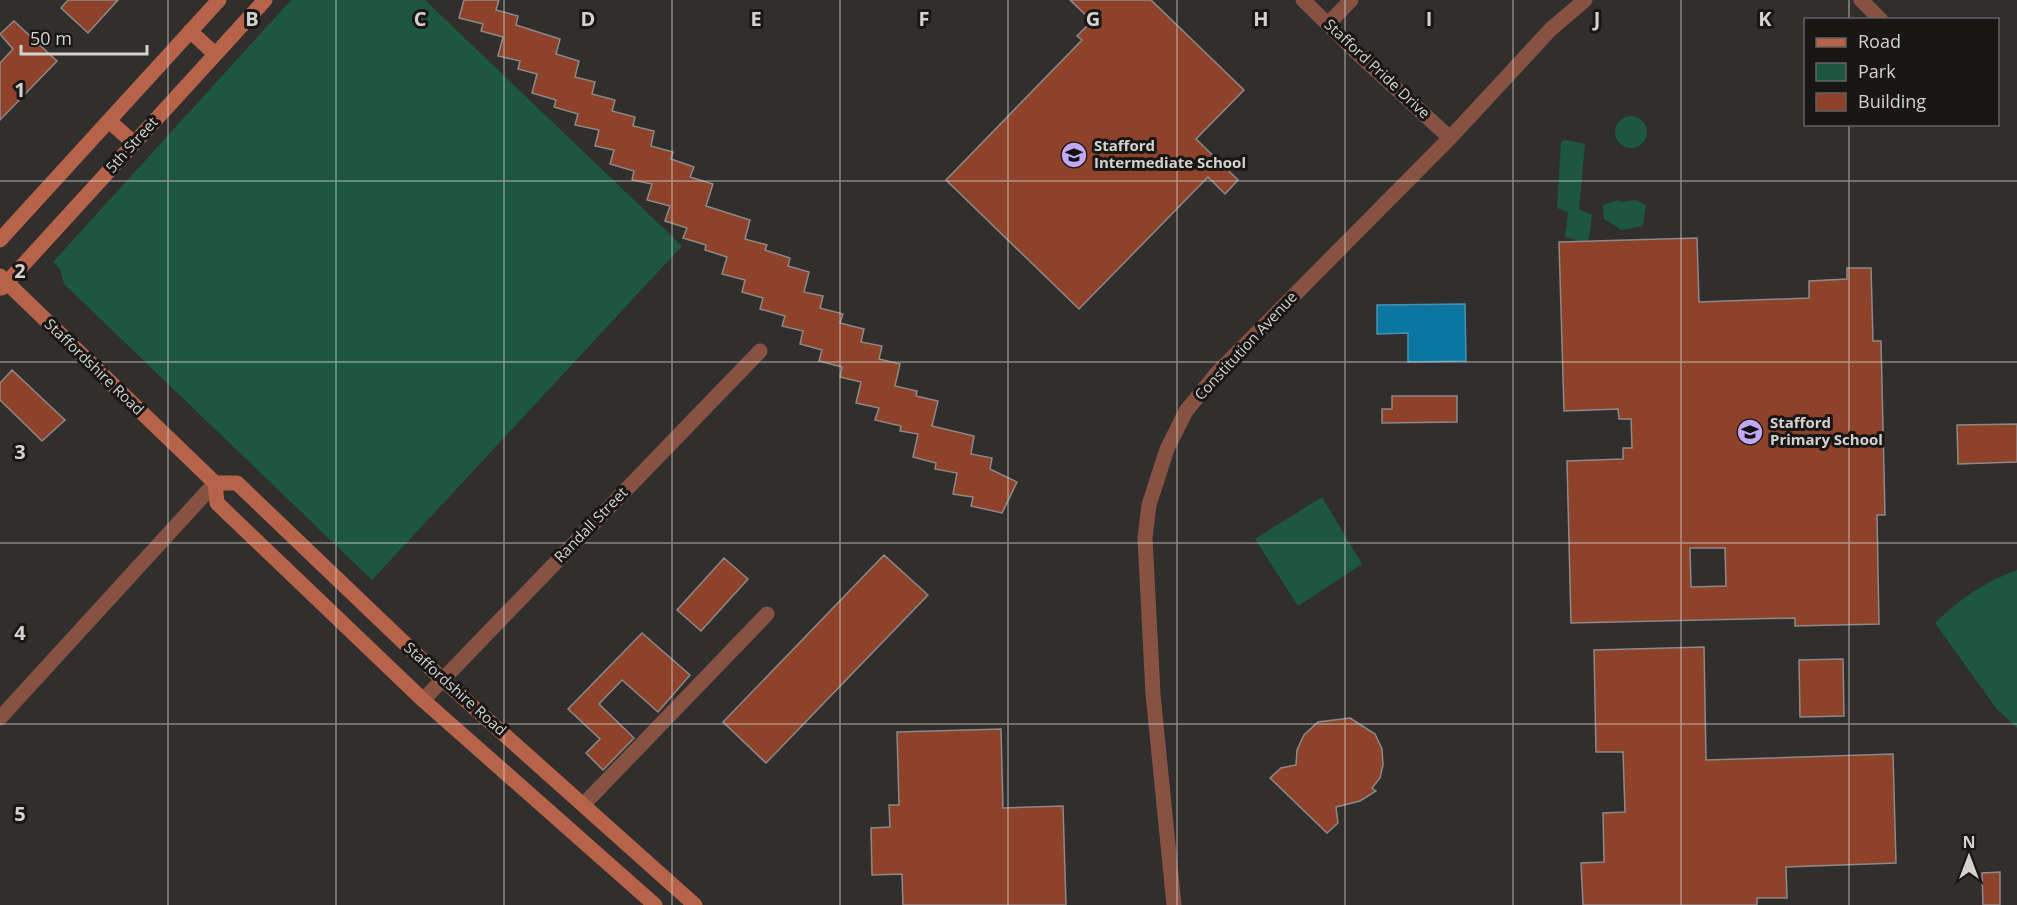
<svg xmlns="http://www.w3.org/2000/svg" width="2017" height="905" font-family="'Open Sans',sans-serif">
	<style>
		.green { fill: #1d5741 }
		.water { fill: #0b76a2; stroke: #4792b0; stroke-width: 1.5 }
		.building { fill: #8e422a; stroke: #8d8988; stroke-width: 1.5; fill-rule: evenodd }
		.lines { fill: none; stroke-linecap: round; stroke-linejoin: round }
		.street { stroke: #875242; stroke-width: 15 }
		.secondary { stroke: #b7634a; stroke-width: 15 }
		.grid { fill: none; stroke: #d3d2d1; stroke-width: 1.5; stroke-opacity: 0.55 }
		.labels { text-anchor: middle; stroke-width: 6; stroke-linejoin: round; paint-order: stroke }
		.street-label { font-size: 15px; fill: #d3d2d1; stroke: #181716 }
		.poi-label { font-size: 15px; font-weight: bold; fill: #d3d2d1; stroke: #181716; text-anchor: start }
		.grid-label { font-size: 20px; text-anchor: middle; font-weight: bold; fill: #d3d2d1; stroke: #181716; stroke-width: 6; stroke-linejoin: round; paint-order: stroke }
	</style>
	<rect width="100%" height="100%" fill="#302f2d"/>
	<!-- green -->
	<path class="green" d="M291,0H425L682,246L372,580L64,284L60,269L53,262Z
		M1615 132a16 16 0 1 1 32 0a16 16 0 1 1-32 0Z
		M1565,140L1585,144L1579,209L1592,215L1589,239L1583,242L1565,237L1568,212L1557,208L1561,142Z
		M1618,200L1621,202L1635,200L1646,205L1643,226L1622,230L1604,219L1603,205Z
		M1322,497L1362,564L1298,606L1255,539Z
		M2017,570V728L1996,708L1935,623C1960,599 1984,582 2017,570Z"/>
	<!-- water -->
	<path class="water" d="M1465,304L1466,361L1408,362V333L1377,334V305Z"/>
	<!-- building -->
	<path class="building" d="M68,0H118L88,33L61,8Z
		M464,0H499L496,10L518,16L516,25L560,39L556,54L579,61L575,77L595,82L592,94L615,100L612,111L635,117L633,126L654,131L651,146L673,152L671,159L694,167L690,177L713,184L706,206L750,220L745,239L767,245L765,250L790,258L788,266L809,272L804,292L823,296L820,308L843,314L840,323L864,329L861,342L882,346L879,359L900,364L895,386L917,391L916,396L938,401L932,426L974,436L971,454L992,458L990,469L1017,482L1002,513L971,506L973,497L953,494L957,473L935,469L936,463L913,457L918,434L900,431L901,426L875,420L879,408L856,403L861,382L840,377L842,367L819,361L822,350L800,344L803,331L782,326L785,316L760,309L763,298L742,292L745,280L722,274L727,257L705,250L706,245L683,238L687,228L665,221L670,206L647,200L652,184L632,180L634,171L610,164L614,150L595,146L599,130L575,125L578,114L554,107L556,100L532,93L537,74L518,69L520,61L498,56L503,37L481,31L483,24L459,18Z
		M1070,0H1151L1244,90L1196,139L1238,180L1225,194L1208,177L1079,309L946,180L1082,40L1077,36L1092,21Z
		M14,21L57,61L0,120V63L13,49L0,34Z
		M1697,238L1699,302L1809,298V281L1847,279V268H1871L1873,341H1881L1885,515H1877L1879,624L1795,626V618L1571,623L1567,461L1623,459V448H1632L1631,419H1619L1618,409L1564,411L1559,242ZM1690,548H1725L1726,586L1691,587Z
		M12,370L65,420L42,441L0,400V383Z
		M1392,396H1457V422L1382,423V409H1392Z
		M2017,424V462L1958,464L1957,425Z
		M884,555L928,595L766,763L723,722Z
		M724,558L748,579L701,631L677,610Z
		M642,633L690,675L658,712L622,680L599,704L634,738L603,770L586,753L600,739L568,709Z
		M1704,647L1706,760L1893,754L1896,863L1786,867L1787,898H1757V905H1583L1581,863L1604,862L1603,813L1625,812L1623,752H1596L1594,650Z
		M1843,659L1844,716L1800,717L1799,660Z
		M1350,718L1375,734L1382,749L1383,765L1380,778L1372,788L1376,791L1360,801L1336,807L1338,823L1327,833L1270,778L1281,768L1296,765L1297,750L1304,735L1318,722Z
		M1001,729L1003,808L1063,806L1066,905H903L902,874L872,875L871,828L890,827L889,805H899L897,732Z
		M2000,872V905H1983L1982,873Z"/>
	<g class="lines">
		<!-- street -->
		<path class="street" d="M1303,0L1355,51L1450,138
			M1861,0L1881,20
			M1328,24L1351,0
			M423,700L760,351
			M0,718L215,483
			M584,804L767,614
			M1174,905L1153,694L1145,538L1149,505L1167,449L1186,411L1217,373L1450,138L1551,29L1585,0"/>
		<!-- secondary -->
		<path class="secondary" d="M190,31L215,54
			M109,121L134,143
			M0,240L219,0
			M0,276L215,483L217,503L423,700L655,905
			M2,288L265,0
			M215,483H237L442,679L695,905"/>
	</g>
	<!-- grid -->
	<path class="grid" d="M168,0V905M336,0V905M504,0V905M672,0V905M840,0V905M1008,0V905M1177,0V905M1345,0V905M1513,0V905M1681,0V905M1849,0V20M1849,124V905M0,181H2017M0,362H2017M0,543H2017M0,724H2017"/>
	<!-- icons -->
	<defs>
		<g id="school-disc" transform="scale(1.35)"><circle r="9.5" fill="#c2a8f3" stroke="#181716"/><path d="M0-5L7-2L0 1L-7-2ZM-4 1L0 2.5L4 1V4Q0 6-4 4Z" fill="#111"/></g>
	</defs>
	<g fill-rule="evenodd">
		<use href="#school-disc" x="1074" y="155"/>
		<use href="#school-disc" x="1750" y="432"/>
	</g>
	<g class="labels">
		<!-- street labels -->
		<g class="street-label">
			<text transform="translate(1377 69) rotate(43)" y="5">Stafford Pride Drive</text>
			<text transform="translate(132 145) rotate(-48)" y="5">5th Street</text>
			<text transform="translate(1246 346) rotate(-47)" y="5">Constitution Avenue</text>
			<text transform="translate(94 367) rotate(44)" y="5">Staffordshire Road</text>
			<text transform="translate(591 525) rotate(-46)" y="5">Randall Street</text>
			<text transform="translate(455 689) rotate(42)" y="5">Staffordshire Road</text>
		</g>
		<!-- poi labels -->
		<g class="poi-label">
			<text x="1094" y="151">Stafford<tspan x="1094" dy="17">Intermediate School</tspan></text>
			<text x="1770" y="428">Stafford<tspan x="1770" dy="17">Primary School</tspan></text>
		</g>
	</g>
	<g class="grid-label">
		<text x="252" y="26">B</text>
		<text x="420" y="26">C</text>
		<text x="588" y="26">D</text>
		<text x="756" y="26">E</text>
		<text x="924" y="26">F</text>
		<text x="1093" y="26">G</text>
		<text x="1261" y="26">H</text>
		<text x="1429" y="26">I</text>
		<text x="1597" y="26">J</text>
		<text x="1765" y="26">K</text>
		<text x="20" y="97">1</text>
		<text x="20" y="278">2</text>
		<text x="20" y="459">3</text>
		<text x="20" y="640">4</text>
		<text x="20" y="821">5</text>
	</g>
	<!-- legend -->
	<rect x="1804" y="18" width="195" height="108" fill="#181716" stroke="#636261" stroke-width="1.5"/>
	<rect x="1816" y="38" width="30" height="9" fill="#b7634a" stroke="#636261" stroke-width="1.5"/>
	<text x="1858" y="48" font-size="18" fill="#d3d2d1">Road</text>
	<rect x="1816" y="63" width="30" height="18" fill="#1d5741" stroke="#636261" stroke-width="1.5"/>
	<text x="1858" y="78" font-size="18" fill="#d3d2d1">Park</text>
	<rect x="1816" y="93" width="30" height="18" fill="#8e422a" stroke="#636261" stroke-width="1.5"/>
	<text x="1858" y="108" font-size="18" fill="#d3d2d1">Building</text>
	<!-- north arrow -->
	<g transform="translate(1969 857)" stroke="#181716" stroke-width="4.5" paint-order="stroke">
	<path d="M0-4.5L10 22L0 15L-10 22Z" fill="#d3d2d1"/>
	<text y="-9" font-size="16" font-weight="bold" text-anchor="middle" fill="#d3d2d1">N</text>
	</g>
	<!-- scale -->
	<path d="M21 45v9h126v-9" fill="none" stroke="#d3d2d1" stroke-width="3"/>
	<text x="30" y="45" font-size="18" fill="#d3d2d1" stroke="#181716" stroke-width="4.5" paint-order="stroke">50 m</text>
</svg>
